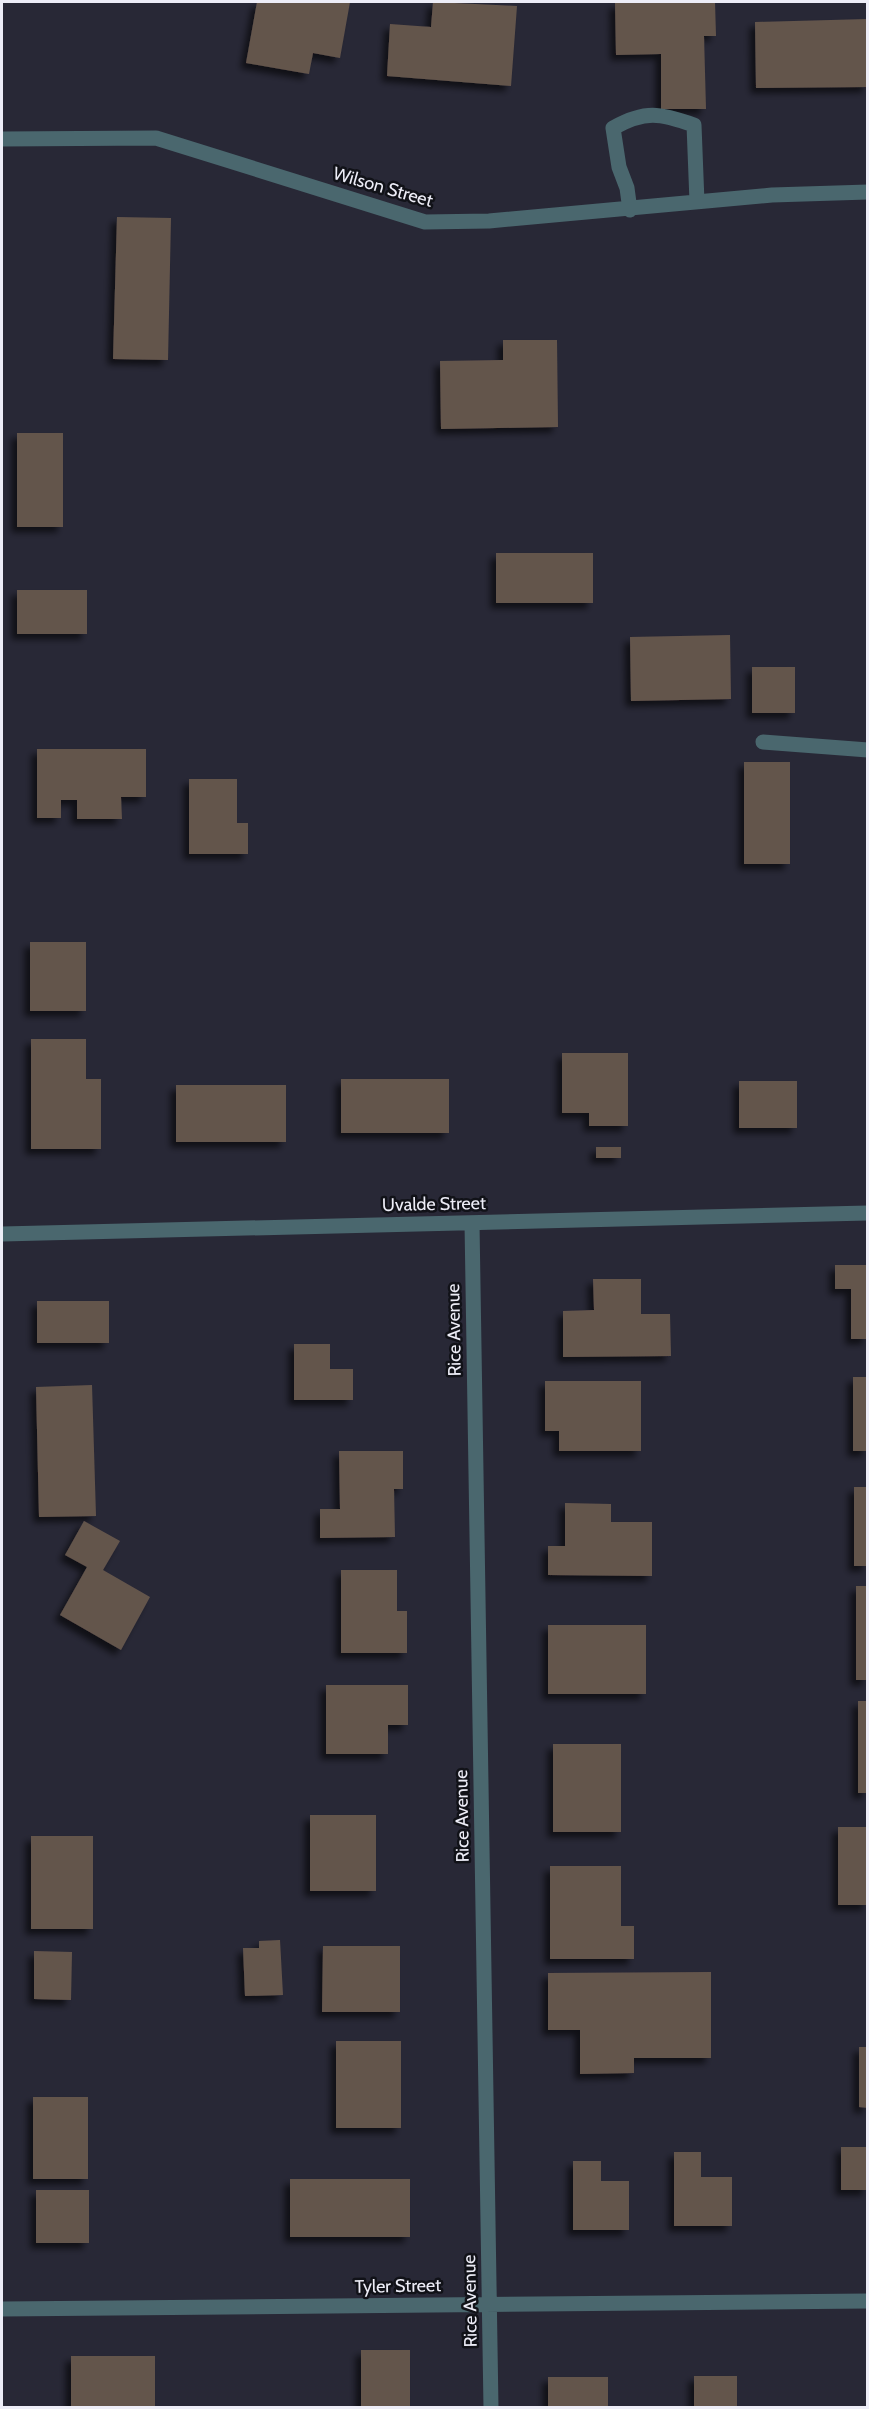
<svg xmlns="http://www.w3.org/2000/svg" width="869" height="2409" font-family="Cabin,sans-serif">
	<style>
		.building { fill: #64554c; filter: url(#shadow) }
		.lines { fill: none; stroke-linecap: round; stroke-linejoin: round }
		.minor { stroke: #4a676e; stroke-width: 15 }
		.labels { text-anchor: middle; stroke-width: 5; stroke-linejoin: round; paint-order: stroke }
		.street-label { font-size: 18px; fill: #ededf7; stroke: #111218 }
	</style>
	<defs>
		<filter id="shadow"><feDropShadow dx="-5.5" dy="5.5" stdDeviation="3" flood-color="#0009"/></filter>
	</defs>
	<rect width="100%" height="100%" fill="#282836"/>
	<!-- building -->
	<path class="building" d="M257,2H350L340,58L313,53L309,74L246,63Z
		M433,2L517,6L511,86L387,76L390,24L431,27Z
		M715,2L716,36H704L706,109H661V54L616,55L615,3Z
		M868,19V87L756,88L755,22Z
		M117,217L171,218L168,360L113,359Z
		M503,340H557L558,427L441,429L440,361L503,360Z
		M17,433H63V527H17Z
		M496,553H593V603H496Z
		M17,590H87V634H17Z
		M730,635L731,699L631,701L630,637Z
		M752,667H795V713H752Z
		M37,749H146V797H121L122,819H77V800H61V818H37Z
		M744,762H790V864H744Z
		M189,779H237V823H248V854H189Z
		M30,942H86V1011H30Z
		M31,1039H86V1079H101V1149H31Z
		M562,1053H628V1126H589V1113H562Z
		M341,1079H449V1133H341Z
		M739,1081H797V1128H739Z
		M176,1085H286V1142H176Z
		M596,1147H621V1158H596Z
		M835,1265H868V1339H851V1289H835Z
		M593,1279H641V1314H670L671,1356L563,1357V1311L594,1310Z
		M37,1301H109V1343H37Z
		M294,1344H330V1369H353V1400H294Z
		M853,1377H868V1451H853Z
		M545,1381H641V1451H559V1431H545Z
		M92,1385L96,1516L39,1517L36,1387Z
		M339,1451H403V1489H394L395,1537L320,1538V1509H340Z
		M854,1487H868V1566H854Z
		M565,1503L611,1504V1522H652V1576L548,1575V1546H565Z
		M84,1521L120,1541L103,1570L150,1597L121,1650L60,1615L87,1567L65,1555Z
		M341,1570H397V1611H407V1653H341Z
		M856,1586H868V1680H856Z
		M548,1625H646V1694H548Z
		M326,1685H408V1725H388V1754H326Z
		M858,1701H868V1793H858Z
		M553,1744H621V1832H553Z
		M310,1815H376V1891H310Z
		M838,1827H868V1905H838Z
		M31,1836H93V1929H31Z
		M550,1866H621V1926H634V1959H550Z
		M280,1940L283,1995L245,1996L243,1948H259V1941Z
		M323,1946H400V2012H322Z
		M34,1951L72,1952L71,2000L34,1999Z
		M711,1972V2058H634V2073L580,2074V2030H548V1973Z
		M336,2041H401V2128H336Z
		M859,2047H868V2108L859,2107Z
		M33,2097H88V2179H33Z
		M841,2147H868V2190H841Z
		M674,2152H701V2177H732V2226H674Z
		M573,2161H601V2181H629V2230H573Z
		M290,2179H410V2237H290Z
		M36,2190H89V2243H36Z
		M361,2350H410V2408H361Z
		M71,2356H155V2408H71Z
		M694,2376H737V2408H694Z
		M548,2377H608V2408H548Z"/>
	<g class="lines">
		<!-- minor -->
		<path class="minor" d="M2,139L156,138L425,222L489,221L772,195L868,192
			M630,210L627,188L619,167L613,128C645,110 660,113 694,125L697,202
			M763,742L868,750
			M472,1223L491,2408
			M2,1234L868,1213
			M2,2309L868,2301"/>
	</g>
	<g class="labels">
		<!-- street labels -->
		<g class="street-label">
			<text transform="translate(383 187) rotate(16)" y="6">Wilson Street</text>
			<text transform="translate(434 1204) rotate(-1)" y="6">Uvalde Street</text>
			<text transform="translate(454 1330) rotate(-91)" y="6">Rice Avenue</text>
			<text transform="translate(462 1816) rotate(-91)" y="6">Rice Avenue</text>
			<text transform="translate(398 2286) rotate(-1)" y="6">Tyler Street</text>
			<text transform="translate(470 2301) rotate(-91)" y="6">Rice Avenue</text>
		</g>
	</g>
	<!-- border -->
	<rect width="869" height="2409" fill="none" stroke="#ededf7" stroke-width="6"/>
</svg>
